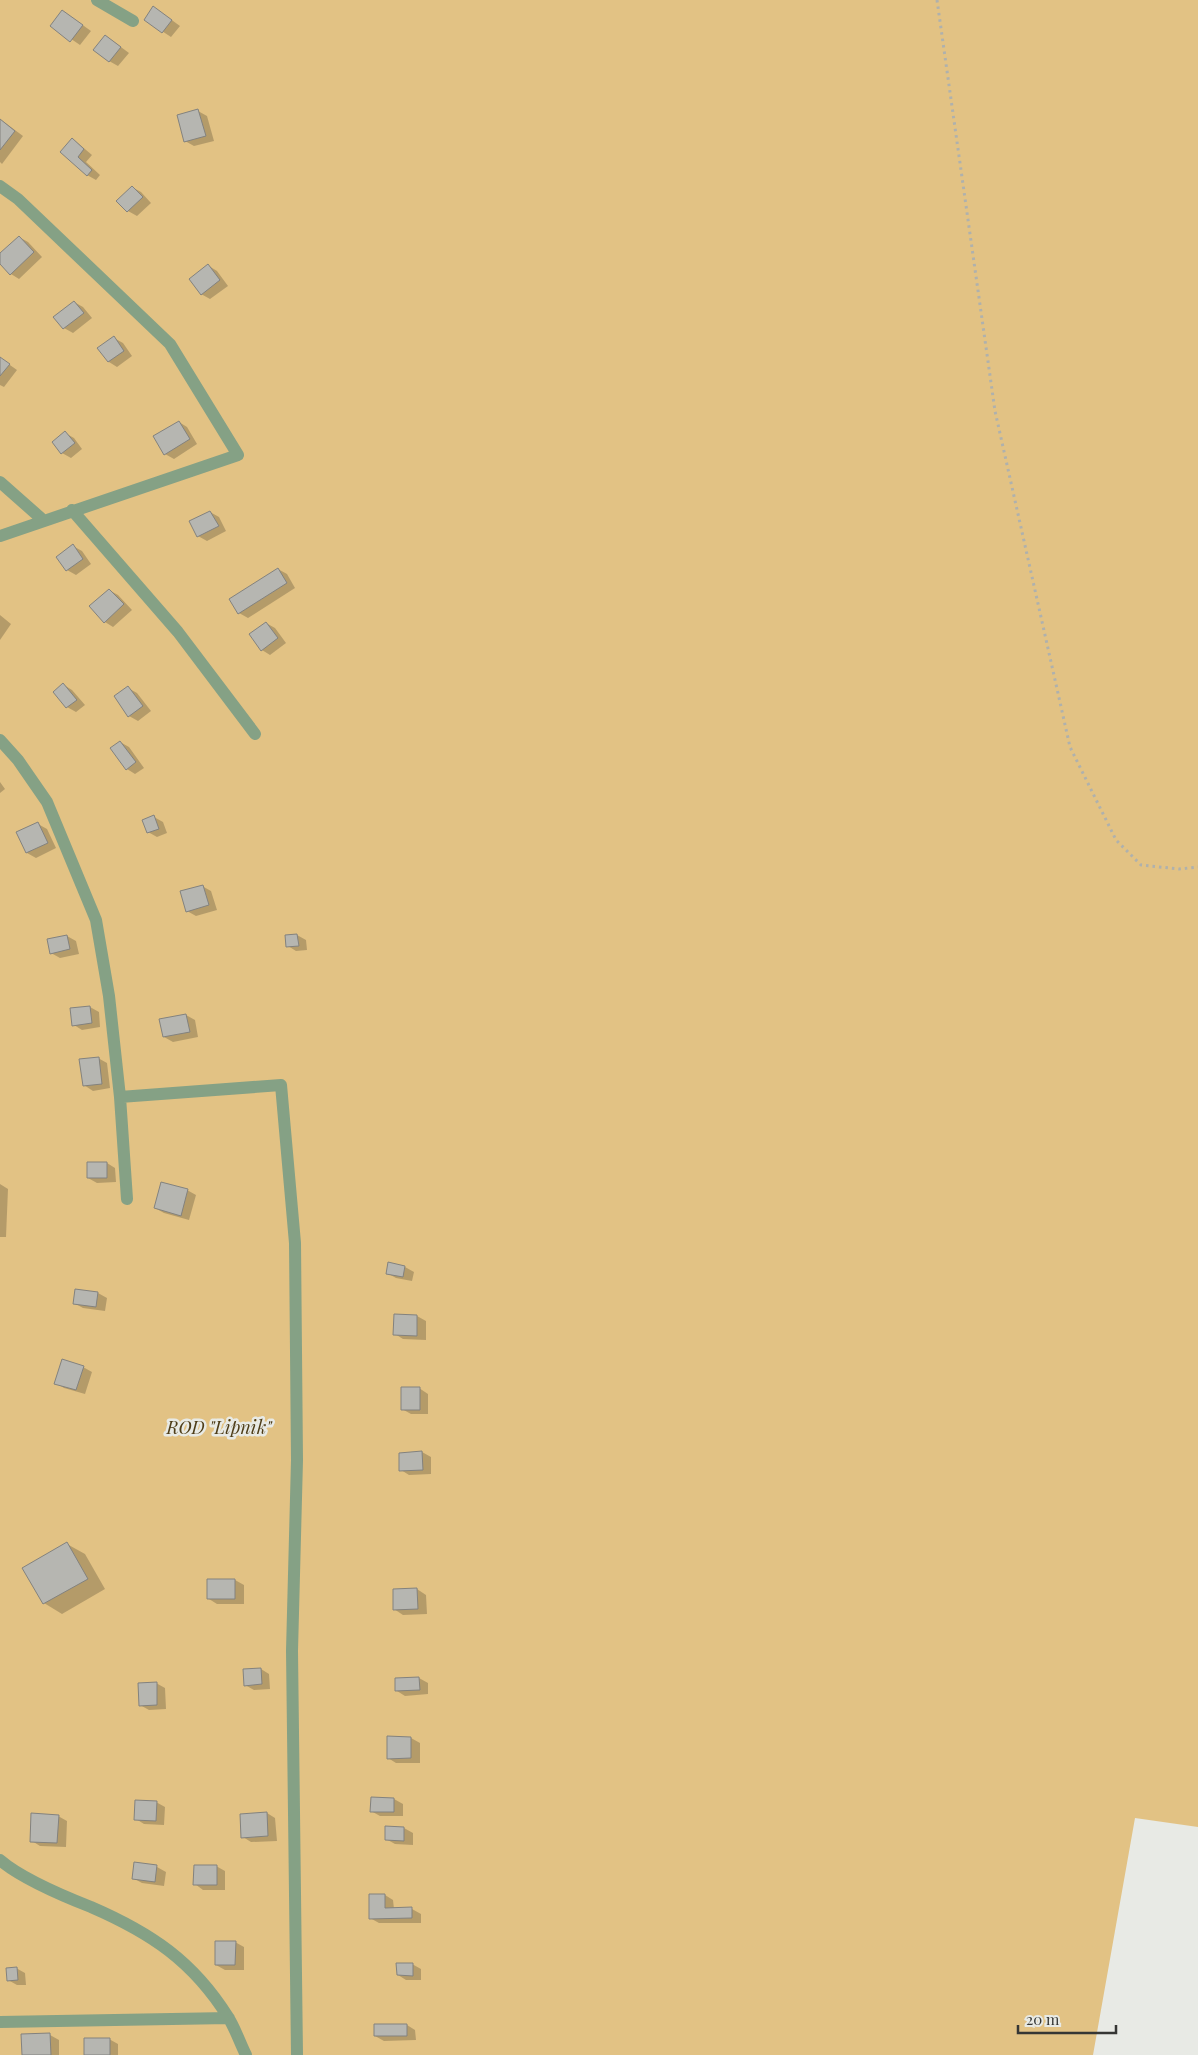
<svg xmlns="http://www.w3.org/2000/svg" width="1198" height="2055" font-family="'Playfair Display',serif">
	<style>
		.green { fill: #e2c284 }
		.shadow { fill: #0003 }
		.building { fill: #b6b6b1; stroke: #83827e }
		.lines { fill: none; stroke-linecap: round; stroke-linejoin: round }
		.path { stroke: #afb1ad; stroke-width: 3; stroke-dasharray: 2.5 4; stroke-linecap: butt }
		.service { stroke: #85a185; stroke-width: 12 }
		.labels { text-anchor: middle; stroke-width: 5; stroke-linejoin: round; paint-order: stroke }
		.park-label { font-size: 18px; font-style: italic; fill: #4e3d18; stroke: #e8eae5 }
	</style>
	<rect width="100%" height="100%" fill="#e8eae5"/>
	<!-- green -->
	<path class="green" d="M0,0H1198V1827L1135,1818L1093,2055H0Z"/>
	<!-- shadow -->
	<path class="shadow" d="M63,11L91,31L80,45L52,26Z
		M162,13L180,26L171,37L145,20Z
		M106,36L129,53L118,66L109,61Z
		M198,111L207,116L214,141L194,146L185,141Z
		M0,119L23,136L2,164L0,162Z
		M73,139L92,155L86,162L100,175L96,180L87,175L62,152Z
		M132,187L141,192L151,203L137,216L128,211L118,201Z
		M19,237L28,242L42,257L19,279L11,274L0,262V255Z
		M209,266L217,271L228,286L210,299L201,294Z
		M74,302L83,307L92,318L73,333L64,328L55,318Z
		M114,338L123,343L132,356L117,367L109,362L99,348Z
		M0,358L17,370L4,387L0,385Z
		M179,422L187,427L197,444L174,459L165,454Z
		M65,433L74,438L82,449L71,458L62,453L53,442Z
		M210,512L219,517L226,531L207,541L198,536Z
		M73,546L82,551L91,564L76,575L67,570Z
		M278,569L287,574L295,588L248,618L239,613L231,600Z
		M109,590L118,595L132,610L113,627L105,622Z
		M0,615L11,624L0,640Z
		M266,623L275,628L286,643L270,655L262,650Z
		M64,685L72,690L85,705L76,712L67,707Z
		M128,688L137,693L151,711L138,721L129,716Z
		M120,742L129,747L144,768L135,774L127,769Z
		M0,782L5,789L0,793Z
		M154,817L163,822L167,833L157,837L148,832Z
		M38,824L47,829L56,848L36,858L27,853Z
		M202,886L211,891L217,910L196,916L187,911Z
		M297,935L306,940L307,950L296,951L288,946Z
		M67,936L76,941L79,954L60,958L51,953Z
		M90,1007L99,1012L100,1027L82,1030L74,1025Z
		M186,1015L195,1020L198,1037L173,1042L164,1037Z
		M98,1058L107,1063L110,1088L93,1091L84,1085Z
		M107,1163L115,1168L116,1182L97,1183L88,1178Z
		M0,1184L8,1189L6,1237H0Z
		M187,1190L196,1195L189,1220L164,1213L155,1208Z
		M389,1264L405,1267L414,1272L412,1281L396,1278L387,1273Z
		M76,1290L98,1293L107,1298L105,1311L83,1308L74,1303Z
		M395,1315L417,1316L426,1321V1340L403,1339L395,1334Z
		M83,1367L92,1372L85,1394L64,1388L56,1383Z
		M419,1388L428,1394V1414H411L402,1409Z
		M422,1452L431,1457V1474L409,1475L401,1470Z
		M67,1544L85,1554L105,1589L62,1614L44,1603Z
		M235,1580L244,1585V1604H217L209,1599Z
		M417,1589L426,1595L427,1614L403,1615L394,1609V1590Z
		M261,1669L269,1674L270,1689L254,1690L245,1685Z
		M419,1678L428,1683V1694L405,1696L397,1691L396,1680Z
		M156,1683L165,1688L166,1709L149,1710L140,1705Z
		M388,1738H411L420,1743V1763H396L388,1758Z
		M394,1799L403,1804V1816H380L371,1811Z
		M156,1802L165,1807L164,1825L144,1824L136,1819Z
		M267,1813L275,1818L277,1841L251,1842L243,1837Z
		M58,1816L67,1821L66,1847L40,1846L32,1841Z
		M404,1828L413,1833V1845L395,1844L386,1839Z
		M135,1864L157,1867L166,1872L164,1886L142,1883L133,1878Z
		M216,1866L225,1871V1890H203L195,1884Z
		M385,1895L393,1900L394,1909H412L421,1914V1923H379L370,1918Z
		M235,1942L244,1947V1970H225L216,1965Z
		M412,1964L421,1969V1980H406L398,1975Z
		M16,1968L25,1973L26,1985H17L8,1980Z
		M407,2025L415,2030L416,2040L384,2041L375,2036Z
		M50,2035L59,2040V2055H23Z
		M109,2039L118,2044V2055H85Z"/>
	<!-- building -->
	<path class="building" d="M153,6L172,20L162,33L144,20Z
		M62,10L83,25L70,42L50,26Z
		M105,35L121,47L109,62L93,50Z
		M198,109L206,136L184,142L177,115Z
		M0,119L15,131L0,150Z
		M72,138L84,149L78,157L92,170L87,176L60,152Z
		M132,186L143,197L127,212L116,201Z
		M19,236L34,252L10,275L0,264V253Z
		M208,264L220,280L201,295L189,279Z
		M74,301L84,313L63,329L53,317Z
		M114,336L124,351L108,362L97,348Z
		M0,357L10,364L0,376Z
		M179,421L190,439L164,455L153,436Z
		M65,431L75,443L61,454L52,442Z
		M210,511L219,526L197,537L189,521Z
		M73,544L83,559L66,571L56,557Z
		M278,568L287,583L238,614L229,599Z
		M109,589L124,604L104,623L89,606Z
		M266,622L278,638L261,651L249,634Z
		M63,683L77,700L66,708L53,692Z
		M128,686L143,706L128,717L114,696Z
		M120,741L136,762L126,770L110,748Z
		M154,815L159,829L147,833L142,820Z
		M38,822L48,843L26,853L16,832Z
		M203,885L209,905L186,912L180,891Z
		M297,934L299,946L286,947L285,935Z
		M67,935L70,949L50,954L47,939Z
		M90,1006L92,1023L72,1026L70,1008Z
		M186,1014L190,1032L163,1037L159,1019Z
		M99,1057L102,1084L83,1086L79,1059Z
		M87,1162H107V1178H87Z
		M161,1182L188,1189L181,1216L154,1208Z
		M388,1262L405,1266L403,1277L386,1274Z
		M75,1289L98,1292L96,1307L73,1304Z
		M394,1314L417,1315V1336L393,1335Z
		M62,1359L84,1366L76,1390L54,1384Z
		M401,1387H420V1410H401Z
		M422,1451L423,1470L399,1471V1453Z
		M67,1542L88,1579L43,1604L22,1568Z
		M207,1579H235V1599H207Z
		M417,1588L418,1609L393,1610V1589Z
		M261,1668L262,1684L244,1686L243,1669Z
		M419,1677L420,1690L395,1691V1678Z
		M157,1682V1705L139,1706L138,1683Z
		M387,1736L411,1737V1758L387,1759Z
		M371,1797L394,1798V1812H370Z
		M135,1800L157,1801L156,1821L134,1820Z
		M267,1812L268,1836L241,1838L240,1814Z
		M31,1813L59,1815L57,1843L30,1842Z
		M385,1826L404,1827V1841L385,1840Z
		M134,1862L157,1865L155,1882L132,1879Z
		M194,1865H217V1885H193Z
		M369,1894H385V1908L412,1907V1918L369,1919Z
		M215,1941H236L235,1965H215Z
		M396,1963H413V1976L397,1975Z
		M17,1967L18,1980L7,1981L6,1968Z
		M374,2024H407V2036H374Z
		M50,2033L51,2055H22L21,2034Z
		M84,2038H110V2055H84Z"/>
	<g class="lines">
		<!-- path -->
		<path class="path" d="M937,0L995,411L1070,747L1116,840L1141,865L1179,869L1198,867"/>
		<!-- service -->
		<path class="service" d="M97,0L133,21
			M0,186L18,199L170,344L238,455L0,536
			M0,482L43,520
			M72,510L178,632L255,734
			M0,740L18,760L47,802L96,920L109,996L120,1097L127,1199
			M120,1097L281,1085L295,1243L297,1460L292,1651L297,2055
			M0,1860C22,1879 63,1896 91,1907C151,1933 193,1961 228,2017C235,2028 240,2043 246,2055
			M0,2022L229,2018"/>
	</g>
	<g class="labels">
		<!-- park labels -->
		<g class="park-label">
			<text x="219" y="1434">ROD "Lipnik"</text>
		</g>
	</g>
	<!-- scale -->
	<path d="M1018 2025v8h98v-8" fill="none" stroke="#353634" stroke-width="2.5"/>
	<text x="1026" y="2025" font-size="15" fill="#353634" stroke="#e8eae5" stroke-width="4" paint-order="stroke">20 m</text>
</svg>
